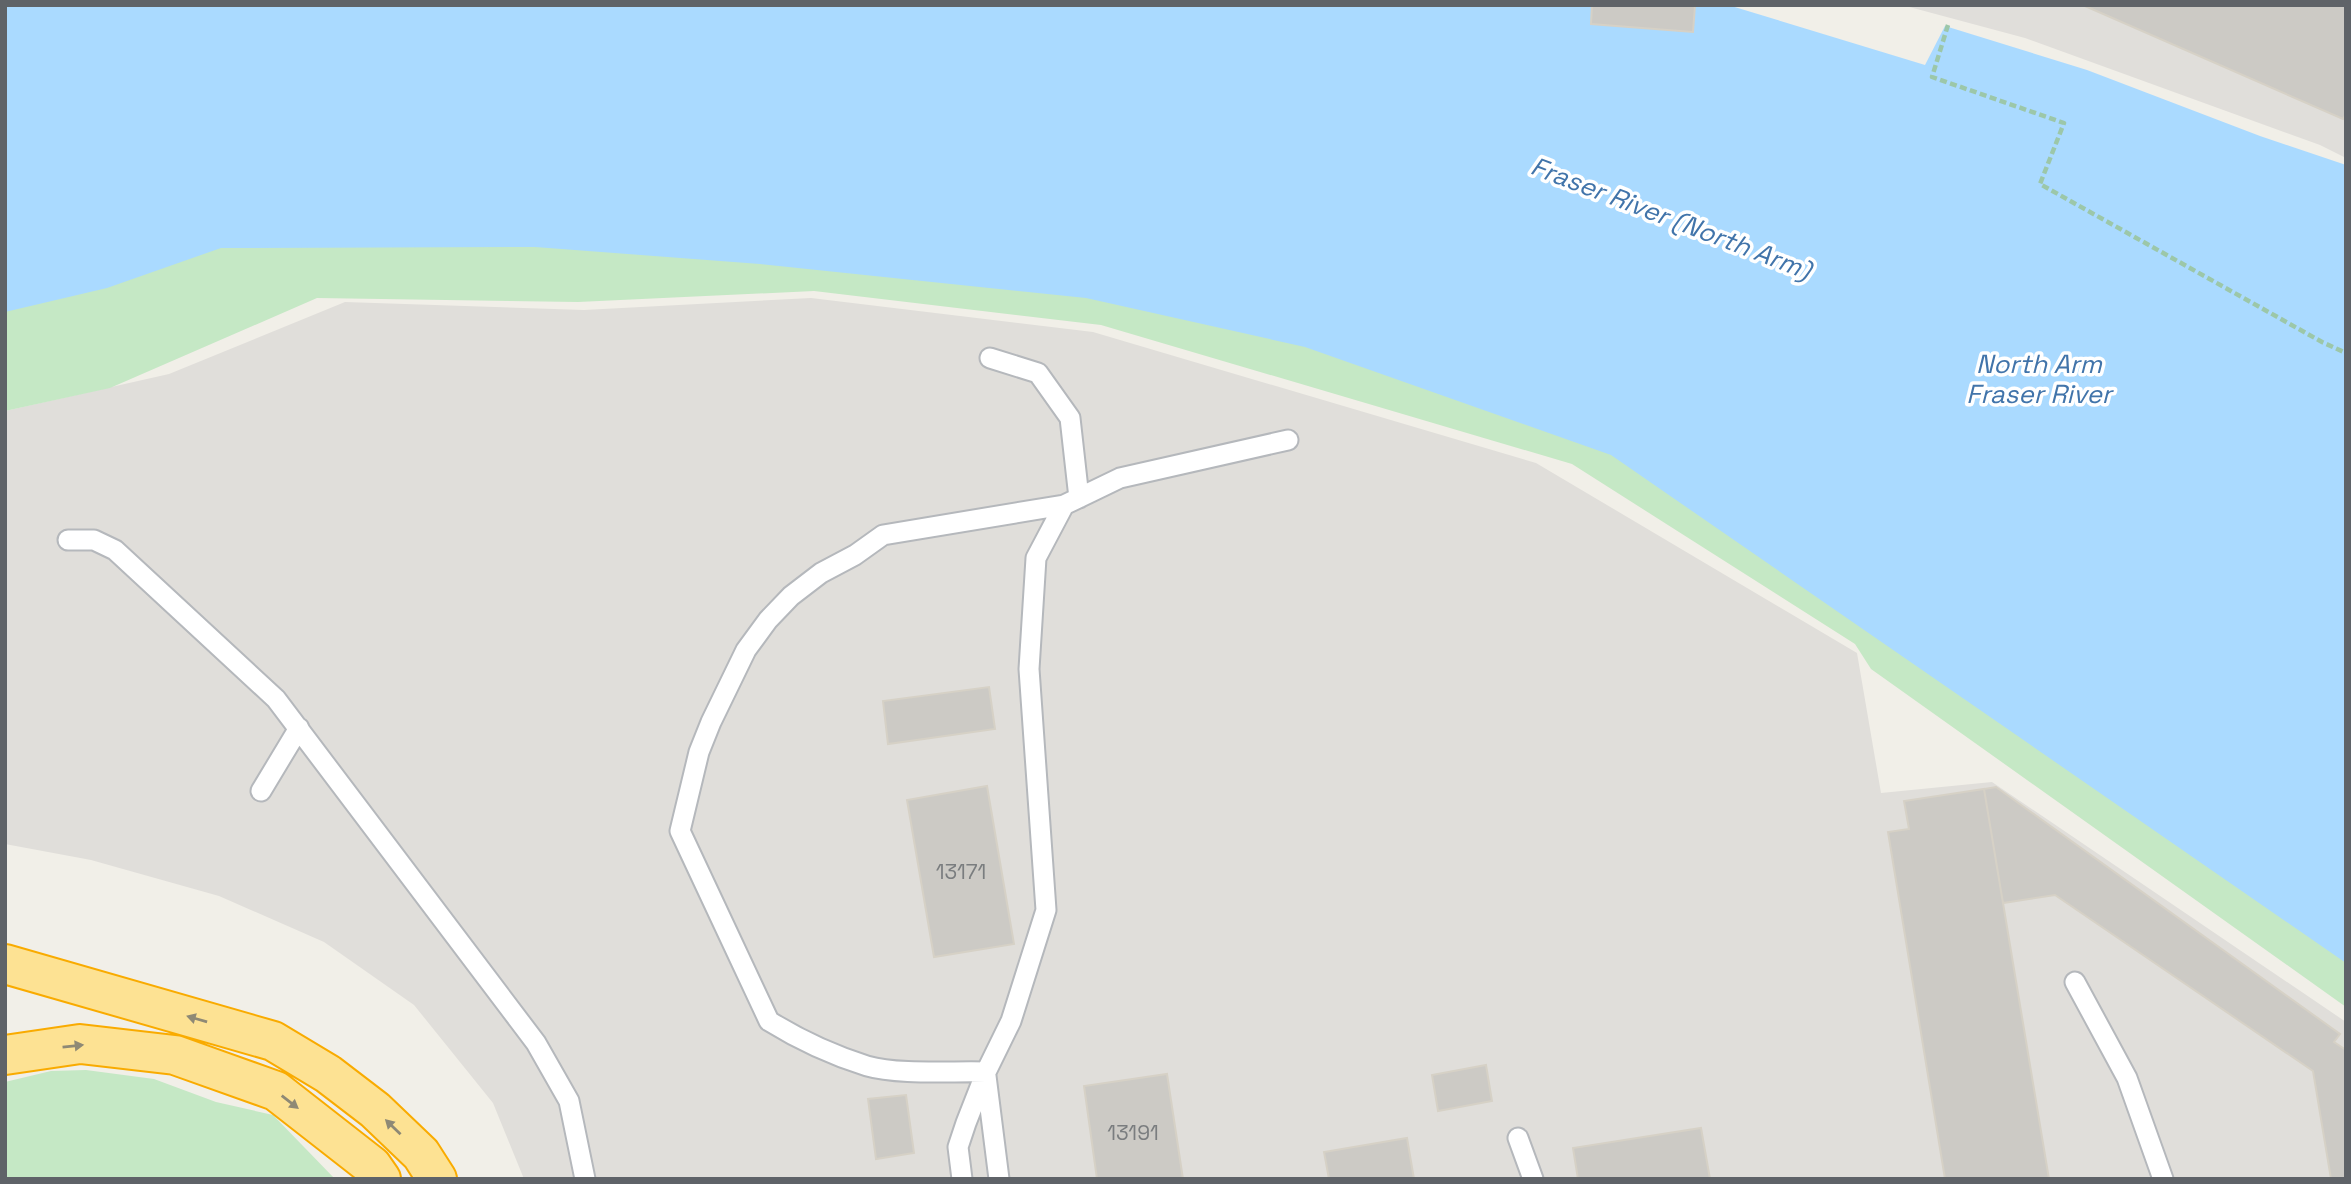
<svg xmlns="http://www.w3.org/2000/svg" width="2351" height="1184" font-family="'Space Grotesk',sans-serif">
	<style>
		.industrial { fill: #e0deda }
		.green { fill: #c5e8c5 }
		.water { fill: #aadaff }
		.building { fill: #cccac5; stroke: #d6d1c6; stroke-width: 2 }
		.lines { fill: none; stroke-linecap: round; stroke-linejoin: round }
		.service-casing { stroke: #b5b8bc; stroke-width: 23 }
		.motorway-casing { stroke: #f9ab00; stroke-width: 42 }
		.path { stroke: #9cc7a9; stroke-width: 4.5; stroke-dasharray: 7 3.5; stroke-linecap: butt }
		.service { stroke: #fff; stroke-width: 19 }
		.motorway { stroke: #fde293; stroke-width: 38 }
		.oneway { fill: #8e8975 }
		.labels { text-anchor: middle; stroke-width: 7; stroke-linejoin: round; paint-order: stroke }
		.number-label { font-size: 21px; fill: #7a7d7f }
		.water-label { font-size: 26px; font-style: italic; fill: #4174aa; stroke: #fff }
	</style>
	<rect width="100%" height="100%" fill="#f1efe8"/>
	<!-- industrial -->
	<path class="industrial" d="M1902,5H2346V158L2320,145L2025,38Z
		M811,298L1093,332L1536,463L1857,653L1881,793L1992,782L2346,1022V1179H524L493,1103L414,1005L324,942L219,896L91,860L5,844V411L169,374L345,302L584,310Z"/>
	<!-- green -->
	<path class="green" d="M413,187L1438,341L2346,823V1007L1871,669L1855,644L1572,464L1101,325L814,291L578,302L317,298L110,388L5,411V238Z
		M86,1070L154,1079L216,1102L273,1115L335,1179H5V1082L51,1071Z"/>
	<!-- water -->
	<path class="water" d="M5,5H1728L1925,65L1945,26L2087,70L2260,136L2346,165V963L1611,455L1305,347L1086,298L760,264L535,247L221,248L107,288L5,312Z"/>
	<!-- building -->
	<path class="building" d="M1592,5H1695L1693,32L1591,24Z
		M2346,5V114L2343,119L2085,6Z
		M989,687L995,729L888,744L883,701Z
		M987,786L1014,944L934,957L907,800Z
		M1996,787L2340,1034L2334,1042L2346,1050V1179H2331L2313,1071L2055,895L2003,903L1984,789Z
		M1984,789L2049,1179H1945L1888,832L1909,829L1904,801Z
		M1486,1065L1492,1101L1438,1111L1432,1075Z
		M1167,1074L1183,1179H1097L1084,1086Z
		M906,1095L914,1153L876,1159L868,1099Z
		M1701,1128L1710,1179H1578L1573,1148Z
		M1407,1138L1414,1179H1329L1324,1152Z"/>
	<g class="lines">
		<!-- service casing -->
		<g class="service-casing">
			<path id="service" d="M990,358L1038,373L1070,418L1079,498
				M68,540H94L115,550L276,699L536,1043L569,1101L585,1179
				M261,791L299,728
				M2075,982L2127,1078L2163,1179
				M986,1072C952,1071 898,1075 867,1066C835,1056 798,1039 769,1021L680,831L699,752L711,722L746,650L768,620L791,596L821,573L855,555L883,535L1064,505
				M986,1076L999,1179
				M1518,1138L1533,1179
				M962,1179L958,1147L966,1123L986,1072L1011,1021L1046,910L1029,669L1036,558L1064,505L1120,478L1288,440"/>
		</g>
		<!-- motorway casing -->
		<g class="motorway-casing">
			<path id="motorway" d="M5,964L273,1041L328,1074L375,1110L421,1154L437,1179
				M5,1055L80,1044L175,1055L276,1091L372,1166L381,1179"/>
		</g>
		<!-- path -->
		<path class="path" d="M1948,25L1932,77L2064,123L2040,184L2322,342L2346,353"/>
		<!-- service -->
		<use href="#service" class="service"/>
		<!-- motorway -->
		<use href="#motorway" class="motorway"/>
	</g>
	<!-- one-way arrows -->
	<defs><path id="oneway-solid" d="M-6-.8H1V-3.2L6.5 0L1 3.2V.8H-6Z" transform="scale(1.75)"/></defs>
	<g class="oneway">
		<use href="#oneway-solid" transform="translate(197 1019) rotate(-164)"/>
		<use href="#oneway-solid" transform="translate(73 1046) rotate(-6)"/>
		<use href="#oneway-solid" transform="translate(290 1102) rotate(38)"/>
		<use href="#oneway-solid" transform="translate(393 1127) rotate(-136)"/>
	</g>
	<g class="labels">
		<!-- number labels -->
		<g class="number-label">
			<text x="961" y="879">13171</text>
			<text x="1133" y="1140">13191</text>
		</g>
		<!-- water labels -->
		<g class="water-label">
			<text transform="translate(1671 218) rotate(21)" y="9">Fraser River (North Arm)</text>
			<text x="2039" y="373">North Arm<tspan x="2039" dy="30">Fraser River</tspan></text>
		</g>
	</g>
	<!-- border -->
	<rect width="2351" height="1184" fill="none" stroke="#5f6368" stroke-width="14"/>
</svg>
